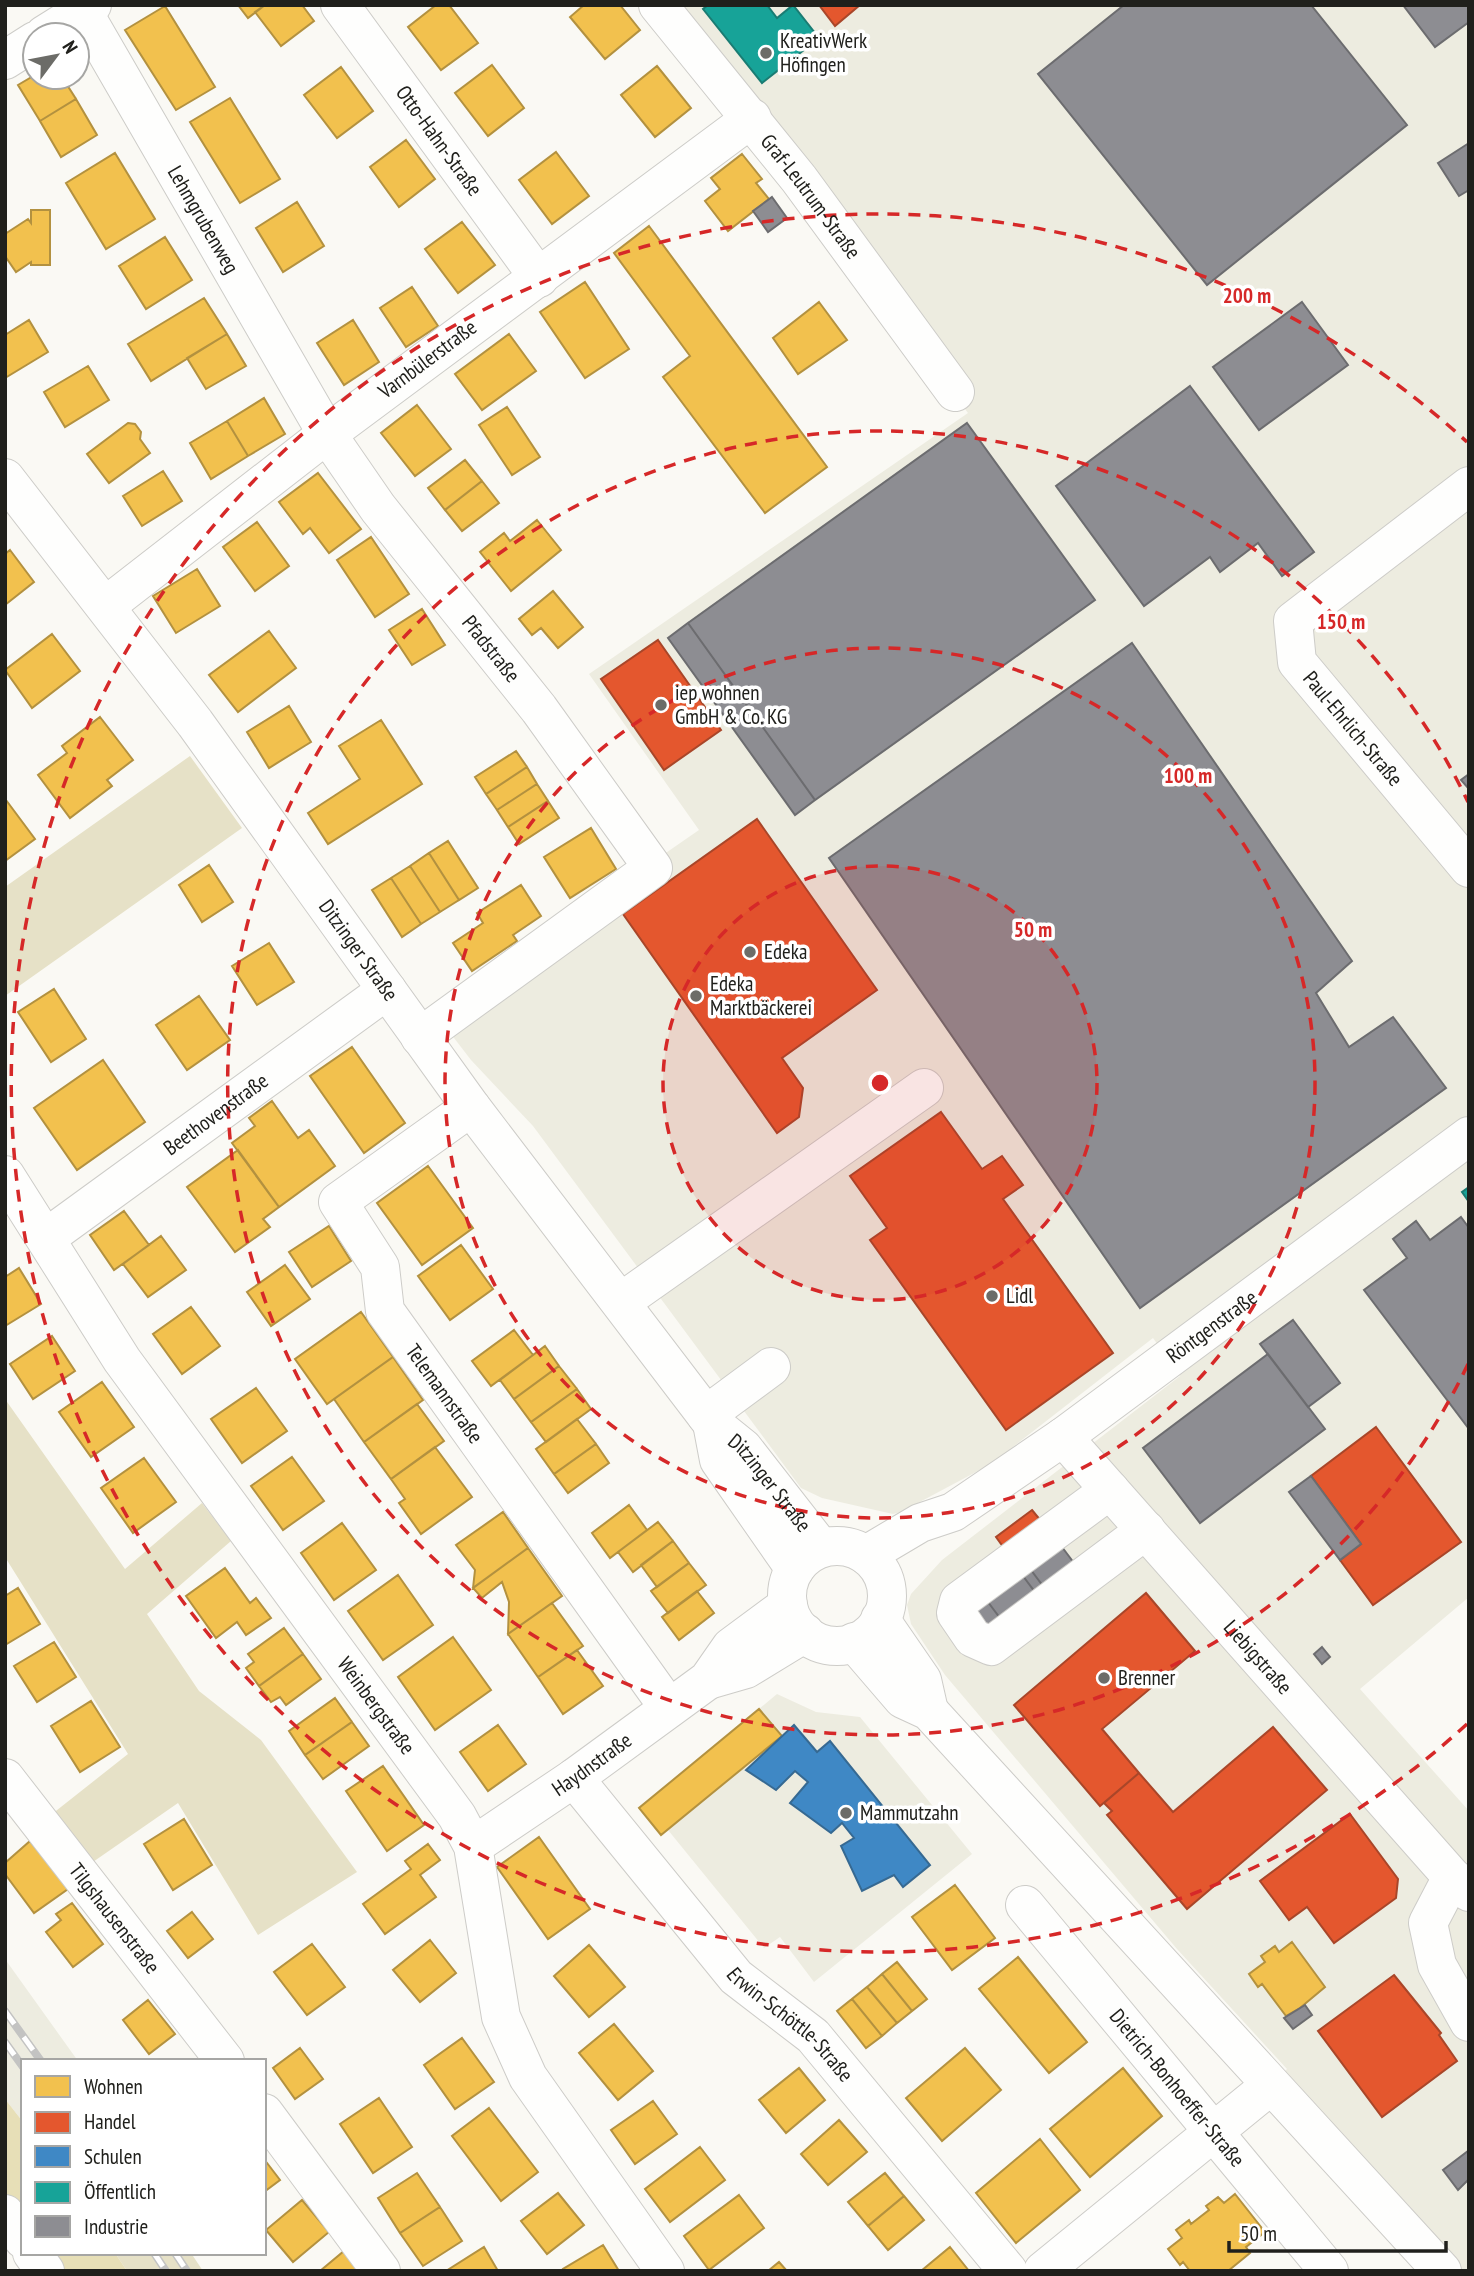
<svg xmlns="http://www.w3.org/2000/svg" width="1474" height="2276" font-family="'PT Sans Narrow',sans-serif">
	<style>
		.built { fill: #edece0 }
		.green { fill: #e6e1c7 }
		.forest { fill: #e7dfb7 }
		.homes { fill: #f2c14e; stroke: #b3913f; stroke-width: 2 }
		.shops { fill: #e4572e; stroke: #a94629; stroke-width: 2 }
		.schools { fill: #3f88c5; stroke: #366992; stroke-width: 2 }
		.public { fill: #17a398; stroke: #1a7c73; stroke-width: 2 }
		.industry { fill: #8d8d92; stroke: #6c6c6f; stroke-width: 2 }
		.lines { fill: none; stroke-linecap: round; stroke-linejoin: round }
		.minor-casing { stroke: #cdccc8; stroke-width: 40 }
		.minor { stroke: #fefefd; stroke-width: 38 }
		.rail-casing { stroke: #c3c3c2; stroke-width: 8 }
		.rail { stroke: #fff; stroke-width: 5; stroke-dasharray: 16; stroke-linecap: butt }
		.ring { fill: none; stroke: #d62828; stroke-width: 3.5; stroke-dasharray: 12 9 }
		.poi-dot { fill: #6c6c68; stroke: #fff; stroke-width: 2.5 }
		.labels { text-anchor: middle; stroke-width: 7; stroke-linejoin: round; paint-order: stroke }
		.poi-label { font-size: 21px; fill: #20201c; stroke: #fff; text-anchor: start }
		.street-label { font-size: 21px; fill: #20201c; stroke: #fff }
		.centre { fill: #d62828; stroke: #fff; stroke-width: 3.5 }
		.ring-label { font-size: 21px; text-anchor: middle; font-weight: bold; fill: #d62828; stroke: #fff; stroke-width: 7; stroke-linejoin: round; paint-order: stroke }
	</style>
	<rect width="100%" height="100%" fill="#faf9f4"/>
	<!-- built -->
	<path class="built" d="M658,5H1469V1597L1360,1689L1469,1811V2271H1442L1271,2085L1287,2069L1177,1949L945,1675L911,1624L907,1605L911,1594L942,1560L1180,1376L1153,1338L991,1464L901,1512L893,1514L822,1498L801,1488L533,1126L471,1060L444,1025L657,859L699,830L589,674L968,413Z
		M777,1694L816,1712L860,1717L972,1854L814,1982L780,1937L764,1948L668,1830L661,1835L639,1808Z
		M5,1959L78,2061H23V2122L5,2099Z"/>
	<!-- green -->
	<path class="green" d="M190,756L242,828L5,996V887Z
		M5,1399L125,1569L202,1503L231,1541L147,1614L199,1691L261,1740L357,1872L258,1935L178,1803L90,1864L47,1818L128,1754L5,1557Z
		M115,2253H191L203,2271H127Z"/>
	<!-- forest -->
	<path class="forest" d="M5,2099L23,2122V2240L5,2214Z
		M32,2253H115L127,2271H44Z"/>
	<!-- homes -->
	<path class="homes" d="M238,5H265L248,18Z
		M265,5H302L314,21L281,46L255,12Z
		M436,5H449L478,43L441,70L408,27Z
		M584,5H620L640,30L605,59L570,17Z
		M165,6L215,87L176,110L125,30Z
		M492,65L524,108L488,136L455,93Z
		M657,66L691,108L655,137L621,95Z
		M341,67L373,111L337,138L304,95Z
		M35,75L62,77L76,99L40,121L18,85Z
		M230,98L280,179L240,203L190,122Z
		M76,99L97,135L61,157L40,121Z
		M406,140L435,179L399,207L370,167Z
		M556,152L589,196L552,224L519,180Z
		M115,153L155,219L106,249L66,183Z
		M742,154L762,179L756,183L769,199L728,231L705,201L720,189L711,178Z
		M297,202L324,246L283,272L256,228Z
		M31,210H50V265H31V262L16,272L5,256V234L28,219L31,223Z
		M462,222L495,265L458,293L425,249Z
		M649,226L827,467L765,513L663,377L690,356L614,253Z
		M165,237L192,280L146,309L119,266Z
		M585,282L629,349L585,378L540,312Z
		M412,287L438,326L406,347L380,308Z
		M204,298L227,334L151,381L128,344Z
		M819,302L847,340L798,374L773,338Z
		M29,320L48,352L5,378V335Z
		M353,320L379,362L344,385L317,343Z
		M227,334L246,366L206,389L187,358Z
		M509,334L536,371L482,410L455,374Z
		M88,366L109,400L65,427L44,392Z
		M264,398L285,434L248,456L227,421Z
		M417,405L451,449L415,476L381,433Z
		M507,407L540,457L512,475L479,425Z
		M227,421L248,456L211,479L190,443Z
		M128,423L135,424L141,432L140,439L150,453L109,483L87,454Z
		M465,460L482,481L445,510L428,488Z
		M163,471L182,501L142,526L123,496Z
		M318,473L361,529L329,553L310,528L303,534L279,502Z
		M482,481L499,503L462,531L445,510Z
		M537,520L561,550L511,591L480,552L504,533L510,541Z
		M257,522L289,566L255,591L223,547Z
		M371,537L409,594L375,617L337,560Z
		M10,550L34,582L5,605V554Z
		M197,569L220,606L176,633L153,596Z
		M553,591L583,627L558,648L541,628L532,635L519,619Z
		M422,609L445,645L412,665L389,630Z
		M269,631L296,668L238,712L209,675Z
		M52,634L80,671L32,708L5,670Z
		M289,706L311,742L269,768L247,732Z
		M100,717L133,760L107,780L112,786L70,818L38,775L67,753L62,746Z
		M381,720L422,784L328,844L308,813L360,779L339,746Z
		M516,751L527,767L486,794L475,777Z
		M527,767L537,784L497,810L486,794Z
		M537,784L548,801L508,827L497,810Z
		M6,800L35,839L5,861V801Z
		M548,801L559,818L519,844L508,827Z
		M591,828L616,869L570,898L544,857Z
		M448,841L478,888L459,900L429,853Z
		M429,853L459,900L440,912L410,866Z
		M209,865L233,902L202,922L179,885Z
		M410,866L440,912L421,924L391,878Z
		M391,878L421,924L402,937L372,890Z
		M521,885L541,916L513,935L517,941L472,971L453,943L483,923L477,913Z
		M269,943L294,982L257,1005L232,966Z
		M54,989L86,1039L51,1062L18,1012Z
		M199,996L230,1040L187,1070L156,1025Z
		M352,1047L405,1123L364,1153L310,1076Z
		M103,1060L145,1122L77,1170L34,1108Z
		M272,1101L298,1138L309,1130L335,1166L279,1207L232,1143L255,1126L249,1118Z
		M238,1150L279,1207L263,1219L270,1227L235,1252L187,1187Z
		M428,1166L473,1228L422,1265L377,1203Z
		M124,1211L149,1245L114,1270L90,1235Z
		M329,1226L351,1261L312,1287L289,1252Z
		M161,1236L186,1270L148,1297L123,1264Z
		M461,1245L493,1289L450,1320L418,1276Z
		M285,1265L310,1299L271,1326L247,1292Z
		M19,1268L41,1304L5,1326V1277Z
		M191,1307L220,1346L182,1374L153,1334Z
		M361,1312L393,1357L327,1404L295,1359Z
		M514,1330L533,1355L491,1386L472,1361Z
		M52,1336L75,1371L33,1399L10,1364Z
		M545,1346L559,1366L514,1399L500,1380Z
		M393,1357L423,1400L364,1442L334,1399Z
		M559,1366L577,1389L531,1422L514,1399Z
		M102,1382L134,1427L91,1457L59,1412Z
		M256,1388L287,1431L242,1463L211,1419Z
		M577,1389L591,1409L546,1442L531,1422Z
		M417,1404L444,1441L391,1479L364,1442Z
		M577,1419L596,1444L554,1474L536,1449Z
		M596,1444L609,1463L568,1493L554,1474Z
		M435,1447L472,1497L421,1534L399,1503L405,1499L391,1479Z
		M292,1457L324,1501L283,1530L251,1486Z
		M144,1458L176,1502L133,1533L101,1488Z
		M629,1505L647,1530L610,1558L592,1533Z
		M503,1512L528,1548L473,1588L475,1570L456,1545Z
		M658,1522L673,1541L633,1572L618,1552Z
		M342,1523L376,1570L334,1600L301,1553Z
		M673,1541L689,1563L657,1587L641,1565Z
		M528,1548L562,1596L508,1634L509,1602L502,1582L482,1598L473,1588Z
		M689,1563L706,1585L668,1613L651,1591Z
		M225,1568L250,1603L256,1598L271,1618L246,1635L237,1622L216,1638L186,1596Z
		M398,1575L433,1625L383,1660L348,1611Z
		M18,1588L40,1624L5,1645V1596Z
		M697,1591L714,1613L679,1640L662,1617Z
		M552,1603L583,1646L538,1677L508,1634Z
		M284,1628L303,1654L259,1686L246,1668L254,1662L248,1654Z
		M453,1637L491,1690L435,1730L398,1677Z
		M54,1642L76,1677L37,1702L14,1666Z
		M577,1650L603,1686L563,1714L538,1677Z
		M303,1654L321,1679L286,1705L280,1697L271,1702L259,1686Z
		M335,1698L352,1722L305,1755L289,1731Z
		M91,1701L120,1747L80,1772L51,1726Z
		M759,1709L782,1736L661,1835L639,1808Z
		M352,1722L369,1746L323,1779L305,1755Z
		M498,1725L526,1764L488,1791L460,1752Z
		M383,1766L424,1825L387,1851L346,1791Z
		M184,1819L212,1865L173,1890L144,1844Z
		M539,1837L590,1909L548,1939L497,1867Z
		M30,1841L68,1889L34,1913L5,1874V1863Z
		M428,1844L440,1860L420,1875L436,1897L385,1934L363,1904L411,1869L405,1861Z
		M955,1885L995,1938L952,1970L912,1917Z
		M72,1903L103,1944L73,1967L46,1932L61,1920L56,1914Z
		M192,1912L213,1939L188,1958L167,1931Z
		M430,1940L456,1973L420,2002L393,1970Z
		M1292,1942L1325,1987L1300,2008L1286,2016L1262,1984L1258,1987L1249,1974L1265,1962L1261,1956L1275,1946L1279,1952Z
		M312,1944L345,1987L307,2015L274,1972Z
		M589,1945L625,1987L589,2017L554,1976Z
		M1018,1957L1087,2042L1049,2073L979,1989Z
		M897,1962L927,1999L912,2011L882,1974Z
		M882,1974L912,2011L897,2023L867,1987Z
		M867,1987L897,2023L882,2036L852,1999Z
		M852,1999L882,2036L866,2048L837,2011Z
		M148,2000L175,2034L149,2054L123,2020Z
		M614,2024L653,2071L618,2100L579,2053Z
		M462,2038L494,2082L455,2109L424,2065Z
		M300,2048L323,2079L295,2099L273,2068Z
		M965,2048L1001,2090L942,2141L906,2098Z
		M799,2068L825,2100L786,2133L759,2100Z
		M1123,2068L1162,2116L1090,2177L1050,2129Z
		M379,2098L412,2147L373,2173L340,2124Z
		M653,2101L677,2134L635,2164L611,2130Z
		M489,2108L538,2172L501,2201L452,2136Z
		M839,2120L867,2152L828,2185L801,2154Z
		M1040,2139L1080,2190L1016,2243L976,2193Z
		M700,2147L725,2180L670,2222L645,2189Z
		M264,2159L280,2180L264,2192Z
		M417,2173L440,2207L400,2233L378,2198Z
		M885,2173L904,2196L868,2226L848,2202Z
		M558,2193L584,2225L547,2254L521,2221Z
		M1235,2194L1265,2232L1246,2247L1250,2253L1228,2271H1190L1183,2262L1180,2265L1168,2249L1182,2238L1176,2230L1189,2220L1191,2224L1209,2210L1206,2206L1218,2197L1224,2203Z
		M739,2195L764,2228L709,2270L684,2236Z
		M904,2196L924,2220L888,2250L868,2226Z
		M302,2200L329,2232L293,2262L266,2230Z
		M440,2207L462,2241L423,2266L400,2233Z
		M603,2245L619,2271H564L563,2269Z
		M484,2247L498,2271H446Z
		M950,2247L969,2271H921Z
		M344,2251L360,2271H320Z
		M779,2262L787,2271H768Z"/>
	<!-- shops -->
	<path class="shops" d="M819,5H860L835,26Z
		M658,640L721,730L664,770L601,679Z
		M757,819L877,990L782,1058L803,1088L799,1117L777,1133L623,914Z
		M941,1112L982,1169L1002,1156L1023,1185L1003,1199L1113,1353L1006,1430L870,1240L887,1228L850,1176Z
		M1376,1427L1461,1542L1373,1605L1340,1560L1361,1544L1311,1476Z
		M1032,1510L1046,1527L1009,1555L996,1537Z
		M1146,1593L1195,1651L1102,1729L1139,1773L1100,1806L1014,1705Z
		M1273,1727L1327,1790L1187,1909L1107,1815L1112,1811L1104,1803L1139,1773L1173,1812Z
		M1350,1814L1398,1879L1396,1898L1334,1943L1307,1907L1289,1920L1260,1881Z
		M1394,1975L1441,2033L1439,2035L1457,2061L1382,2117L1318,2031Z"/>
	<!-- schools -->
	<path class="schools" d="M794,1725L817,1752L830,1741L930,1865L903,1887L894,1875L862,1891L841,1846L854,1838L842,1823L831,1833L790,1803L808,1782L795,1771L776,1790L746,1770Z"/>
	<!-- public -->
	<path class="public" d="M708,5H767L777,18L793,5L819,38L762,83L703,9Z
		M1469,1187V1202L1462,1192Z"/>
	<!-- industry -->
	<path class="industry" d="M1124,5H1311L1407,125L1207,285L1038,74Z
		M1403,5H1469V22L1435,47Z
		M1469,143V190L1459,196L1438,163Z
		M772,197L787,218L768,232L753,211Z
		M1302,302L1348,365L1259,430L1213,367Z
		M1190,386L1314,552L1282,576L1258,543L1220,572L1210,557L1144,606L1056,486Z
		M967,423L1095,600L815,800L688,623Z
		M688,623L815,800L795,815L668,638Z
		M1132,643L1352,961L1316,993L1349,1047L1393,1017L1446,1088L1140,1308L829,858Z
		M1469,774V789L1461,780Z
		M1461,1217L1469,1228V1429L1364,1290L1407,1258L1393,1239L1416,1221L1430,1240Z
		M1293,1320L1340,1383L1308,1407L1260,1344Z
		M1268,1354L1325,1429L1200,1523L1143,1448Z
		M1311,1476L1361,1544L1340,1560L1289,1492Z
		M1062,1547L1077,1567L1046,1590L1031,1570Z
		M1031,1570L1046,1590L1038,1596L1023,1576Z
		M1023,1576L1038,1596L1003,1622L988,1602Z
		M988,1602L1003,1622L989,1633L973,1613Z
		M1322,1647L1330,1657L1322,1664L1314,1654Z
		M1305,2005L1312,2015L1293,2029L1284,2018Z
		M1468,2151L1469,2179L1458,2190L1443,2170Z"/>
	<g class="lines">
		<!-- minor casing -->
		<g class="minor-casing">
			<g id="minor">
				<path id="s1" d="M79,5L327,434L378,508L539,709L653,868L420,1037"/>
				<path id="s2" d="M340,5L539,278"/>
				<path id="s3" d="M658,5L799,179L955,392"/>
				<path d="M44,35L92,5"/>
				<path d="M5,60L35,41"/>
				<path id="s4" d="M5,478L195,723L471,1107L712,1423L743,1448L821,1548"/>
				<path id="s5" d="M1469,486L1293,621L1297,662L1469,868"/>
				<path id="s6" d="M107,605L327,434L752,118"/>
				<path id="s7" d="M471,1107L338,1202L380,1267L385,1311L669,1708"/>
				<path id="s8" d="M5,1175L122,1360L457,1816L473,1846L501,2017L528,2077L665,2271"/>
				<path id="s9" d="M46,1238L387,990"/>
				<path d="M621,1302L924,1088"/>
				<path d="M706,1415L771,1367"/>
				<path d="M712,1423L719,1460L795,1569"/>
				<path id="s10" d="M1063,1437L1452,1877L1469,1892"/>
				<path d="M1110,1490L959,1601L956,1613L973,1638L991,1646L1146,1530"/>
				<circle cx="837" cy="1596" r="50"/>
				<path id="s11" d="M866,1555L920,1523L953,1512L1063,1437L1469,1136"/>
				<path d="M880,1619L922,1680L929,1711"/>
				<path d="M854,1642L903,1699L929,1711L1442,2271"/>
				<path d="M708,1680L746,1669L805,1633"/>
				<path id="s12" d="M5,1778L225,2061"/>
				<path id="s13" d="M574,1778L736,1977L813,2036L1008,2271"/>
				<path id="s14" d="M473,1846L574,1778L708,1680L731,1647L788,1605"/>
				<path d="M1452,1877L1428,1923L1437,1965L1469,2022"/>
				<path id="s15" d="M1025,1905L1329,2271"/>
				<path d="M264,2113L381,2271"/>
				<path d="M5,2214L23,2239"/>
				<path d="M32,2253L45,2271"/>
				<path d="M1043,2271L1271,2085"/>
			</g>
		</g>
		<!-- minor -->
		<use href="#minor" class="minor"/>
		<!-- rail casing -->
		<g class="rail-casing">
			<path id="rail" d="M5,2011L41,2061
				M5,2042L23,2067
				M154,2253L166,2271
				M175,2253L187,2271"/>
		</g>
		<!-- rail -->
		<use href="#rail" class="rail"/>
	</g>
	<!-- distance rings -->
	<circle cx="880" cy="1083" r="217" fill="#d62828" fill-opacity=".12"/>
	<g class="ring">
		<circle cx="880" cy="1083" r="217"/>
		<circle cx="880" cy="1083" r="435"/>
		<path d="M1468 1364A652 652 0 1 1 1468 802"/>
		<path d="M1467 1724A869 869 0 1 1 1467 442"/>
	</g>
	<!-- markers -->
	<g class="poi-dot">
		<circle cx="766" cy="53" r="7"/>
		<circle cx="661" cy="705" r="7"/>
		<circle cx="750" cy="952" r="7"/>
		<circle cx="696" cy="996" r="7"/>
		<circle cx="992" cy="1296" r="7"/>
		<circle cx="1104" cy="1678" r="7"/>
		<circle cx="846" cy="1813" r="7"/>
	</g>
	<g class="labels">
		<!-- poi labels -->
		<g class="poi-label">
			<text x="780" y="48">KreativWerk<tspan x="780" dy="24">Höfingen</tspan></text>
			<text x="675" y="700">iep wohnen<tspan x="675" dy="24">GmbH &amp; Co. KG</tspan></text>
			<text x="764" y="959">Edeka</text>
			<text x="710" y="991">Edeka<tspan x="710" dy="24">Marktbäckerei</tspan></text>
			<text x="1006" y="1303">Lidl</text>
			<text x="1118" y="1685">Brenner</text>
			<text x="860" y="1820">Mammutzahn</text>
		</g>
		<!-- street labels -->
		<g class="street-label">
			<text dy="7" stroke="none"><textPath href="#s2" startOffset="168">Otto-Hahn-Straße</textPath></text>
			<text dy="7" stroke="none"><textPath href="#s3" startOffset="245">Graf-Leutrum-Straße</textPath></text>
			<text dy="7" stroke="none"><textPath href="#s1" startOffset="248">Lehmgrubenweg</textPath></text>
			<text dy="7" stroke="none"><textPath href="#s6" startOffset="404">Varnbülerstraße</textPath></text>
			<text dy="7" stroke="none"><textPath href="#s1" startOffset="766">Pfadstraße</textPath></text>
			<text dy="7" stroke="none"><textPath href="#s5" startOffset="350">Paul-Ehrlich-Straße</textPath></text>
			<text dy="7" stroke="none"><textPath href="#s4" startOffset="590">Ditzinger Straße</textPath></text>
			<text dy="7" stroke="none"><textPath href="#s9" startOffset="210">Beethovenstraße</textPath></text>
			<text dy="7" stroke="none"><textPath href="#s11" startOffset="416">Röntgenstraße</textPath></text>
			<text dy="7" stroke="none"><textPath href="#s7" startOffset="387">Telemannstraße</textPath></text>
			<text dy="7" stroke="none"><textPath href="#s4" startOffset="1264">Ditzinger Straße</textPath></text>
			<text dy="7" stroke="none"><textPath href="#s10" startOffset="294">Liebigstraße</textPath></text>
			<text dy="7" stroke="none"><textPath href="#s8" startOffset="648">Weinbergstraße</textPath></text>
			<text dy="7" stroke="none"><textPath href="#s14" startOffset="144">Haydnstraße</textPath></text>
			<text dy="7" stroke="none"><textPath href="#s12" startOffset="178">Tilgshausenstraße</textPath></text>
			<text dy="7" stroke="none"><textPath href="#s13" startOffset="329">Erwin-Schöttle-Straße</textPath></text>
			<text dy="7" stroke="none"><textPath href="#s15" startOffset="238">Dietrich-Bonhoeffer-Straße</textPath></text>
		</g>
	</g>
	<circle cx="880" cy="1083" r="10" class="centre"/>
	<g class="ring-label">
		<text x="1247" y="303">200 m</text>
		<text x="1341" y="629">150 m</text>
		<text x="1188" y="783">100 m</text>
		<text x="1033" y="937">50 m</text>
	</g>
	<!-- border -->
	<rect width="1474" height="2276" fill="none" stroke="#20201c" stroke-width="14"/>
	<!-- legend -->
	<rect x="21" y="2059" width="245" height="196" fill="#ffffff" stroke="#a6a6a4" stroke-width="2"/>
	<rect x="35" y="2076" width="35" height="21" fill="#f2c14e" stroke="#a6a6a4" stroke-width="2"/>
	<text x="84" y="2094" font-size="21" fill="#20201c">Wohnen</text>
	<rect x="35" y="2112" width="35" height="21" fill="#e4572e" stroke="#a6a6a4" stroke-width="2"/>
	<text x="84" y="2129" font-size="21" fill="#20201c">Handel</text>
	<rect x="35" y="2146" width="35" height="21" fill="#3f88c5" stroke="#a6a6a4" stroke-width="2"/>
	<text x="84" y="2164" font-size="21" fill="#20201c">Schulen</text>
	<rect x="35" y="2182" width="35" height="21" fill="#17a398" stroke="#a6a6a4" stroke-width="2"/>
	<text x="84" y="2199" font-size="21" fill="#20201c">Öffentlich</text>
	<rect x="35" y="2216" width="35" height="21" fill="#8d8d92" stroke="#a6a6a4" stroke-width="2"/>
	<text x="84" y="2234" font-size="21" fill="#20201c">Industrie</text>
	<!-- north arrow -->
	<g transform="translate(56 56) rotate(58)"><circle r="33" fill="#ffffff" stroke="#a6a6a4" stroke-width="2"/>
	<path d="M0-5L12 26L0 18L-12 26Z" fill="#6c6c68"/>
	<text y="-10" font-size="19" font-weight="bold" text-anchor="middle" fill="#20201c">N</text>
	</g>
	<!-- scale -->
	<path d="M1229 2241v10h217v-10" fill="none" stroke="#20201c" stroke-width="3.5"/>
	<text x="1240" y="2241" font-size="21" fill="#20201c" stroke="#ffffff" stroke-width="5" paint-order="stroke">50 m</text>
</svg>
